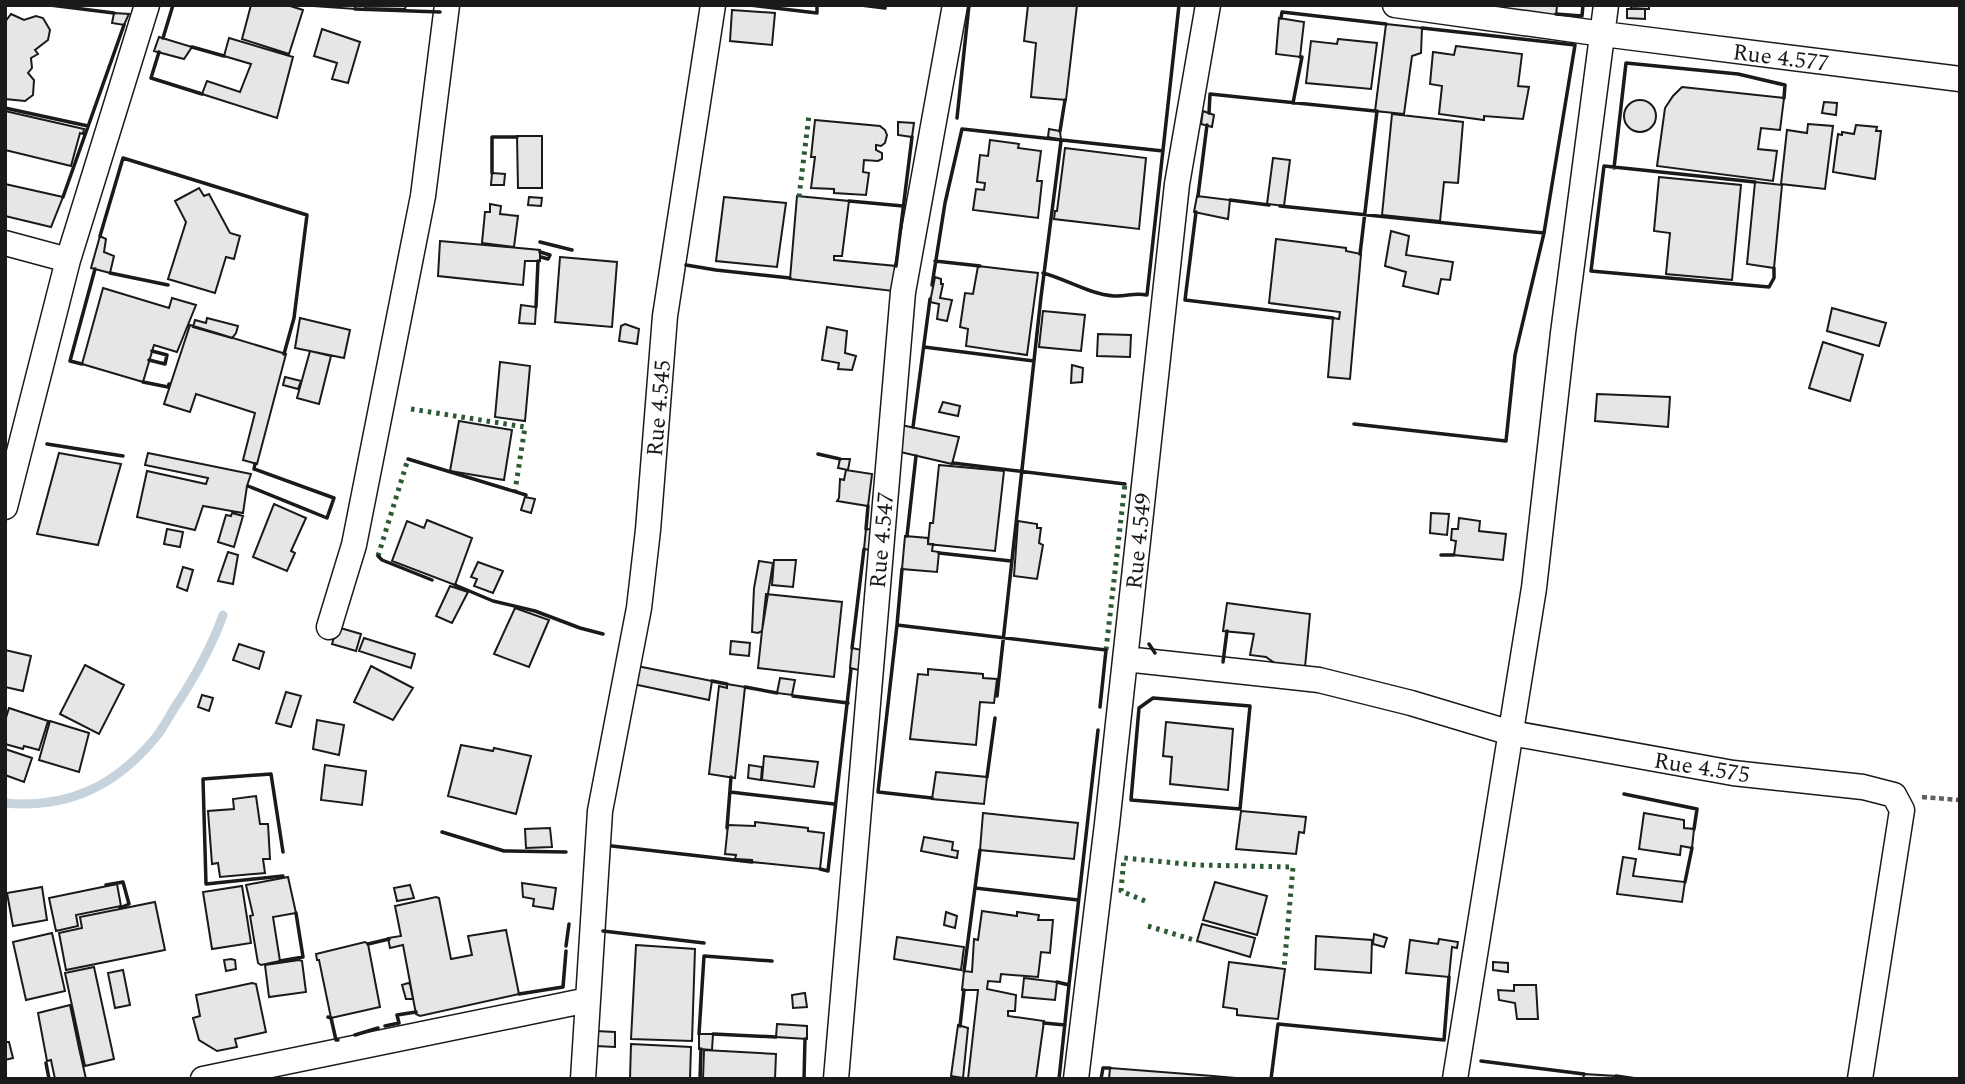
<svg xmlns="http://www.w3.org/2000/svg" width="1965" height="1084" font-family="Spectral,serif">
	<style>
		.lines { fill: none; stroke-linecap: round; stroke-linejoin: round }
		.stream { stroke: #c6d2dc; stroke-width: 9 }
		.building { fill: #e6e6e6; stroke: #1a1a1a; stroke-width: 2 }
		.minor-casing { stroke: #1a1a1a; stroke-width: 27 }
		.path { stroke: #5f5f5f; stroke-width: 4.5; stroke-dasharray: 5 3.5; stroke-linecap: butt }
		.minor { stroke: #fff; stroke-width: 24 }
		.hedge { stroke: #2b5a34; stroke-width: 5; stroke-dasharray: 3.5 5; stroke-linecap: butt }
		.wall { stroke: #1a1a1a; stroke-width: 3.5 }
		.labels { text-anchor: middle; stroke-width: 5; stroke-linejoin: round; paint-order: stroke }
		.street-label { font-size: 23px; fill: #1a1a1a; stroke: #fff }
	</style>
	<rect width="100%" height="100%" fill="#fff"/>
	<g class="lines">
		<!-- stream -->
		<path class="stream" d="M5,803C68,809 116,786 156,737C165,726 171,712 179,701C197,673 212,646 223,615"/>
	</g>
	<!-- building -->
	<path class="building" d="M251,5H287L303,10L289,54L242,39Z
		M299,5H355V9Z
		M365,5H406L405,9L365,8Z
		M1028,5H1077L1066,100L1031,97L1036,43L1024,41Z
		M1439,5H1557L1556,17Z
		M1631,5H1649V9L1631,8Z
		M1627,9H1645V19L1627,18Z
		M732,10L775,13L772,45L730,41Z
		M114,13L129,14L124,25L112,23Z
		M11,14L24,20L36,16L43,18L50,30L48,40L35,50L38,54L31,58L32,68L28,73L34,80L33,95L25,101L5,99V22Z
		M1279,18L1304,22L1300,57L1276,54Z
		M1386,24L1422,28L1421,53L1412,56L1404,114L1375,111Z
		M322,29L360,42L348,83L332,79L337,63L314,56Z
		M159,37L192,47L184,59L154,51Z
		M229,38L293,57L277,118L202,94L207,81L240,92L251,64L224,56Z
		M1338,39L1377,43L1371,89L1306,83L1311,41L1337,44Z
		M1456,46L1522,54L1518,86L1529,87L1523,119L1484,116V120L1439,114L1442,86L1430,84L1433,52L1454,55Z
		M1682,87L1784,98L1780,130L1761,128L1758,149L1777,151L1773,181L1657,166L1665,108L1673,96Z
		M1624 116a16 16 0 1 1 32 0a16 16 0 1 1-32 0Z
		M1824,102L1837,103L1836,115L1822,113Z
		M5,111L84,129L83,134L80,133L71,166L5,150Z
		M1203,111L1214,115L1212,127L1201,124Z
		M1392,114L1463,122L1458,183L1444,182L1440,221L1382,215Z
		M815,120L880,126L885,130L887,135L885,143L881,146L876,145V150L882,153V159L878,161L864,160L863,172L869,173L866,195L834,193V189L811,188L815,157H811Z
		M898,122L914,123L912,137L898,135Z
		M1808,124L1833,126L1825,189L1781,184L1787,130L1807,133Z
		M1856,125L1877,127L1876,131H1881L1875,179L1833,172L1838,134L1842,135V132L1854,134Z
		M1049,129L1060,131L1061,140L1048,137Z
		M517,136H542V188H518Z
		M990,140L1019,144L1018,148L1041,151L1037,181H1042L1038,218L973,210L976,189L984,190L985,183L977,182L980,155L988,156Z
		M1065,148L1146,158L1139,229L1054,219L1055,211H1057Z
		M1273,158L1290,160L1284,206L1267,204Z
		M492,173L505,174L504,185H491Z
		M1659,177L1741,185L1732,280L1666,274L1670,233L1654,231Z
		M1755,182L1782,185L1774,268L1747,264Z
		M5,184L63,197L51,227L5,216Z
		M199,188L204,196L209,194L230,233L240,236L234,259L226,257L215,293L168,279L186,222L175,201Z
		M797,196L849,201L842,256H834V260L896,266L893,291L790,279Z
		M1197,196L1230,200L1228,219L1194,212Z
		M529,197L542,198L541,206L528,205Z
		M724,197L786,203L777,267L716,261Z
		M490,204L501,206L500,214L518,216L514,247L482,243L485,212H490Z
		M1391,231L1409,236L1406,255L1453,262L1450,280L1441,279L1438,294L1403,286L1406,272L1385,266Z
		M100,236L106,239L104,252L114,256L110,273L91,268Z
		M1276,239L1346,248V251L1361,254L1350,379L1328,377L1333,318L1339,319L1340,312L1269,303Z
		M440,241L540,250V261H525L523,285L438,276Z
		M560,257L617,262L612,327L555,322Z
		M978,266L1038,273L1027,355L966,346L968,329L960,327L965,293L973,294Z
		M935,277L941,279V284H943L940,298L952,300L947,321L937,319L939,304L930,302Z
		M103,288L169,308L172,298L196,305L177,352L154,345L143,382L82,364Z
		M521,305L536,307L535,324L519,323Z
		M1832,308L1886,323L1879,346L1827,331Z
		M1043,311L1085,315L1081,351L1039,347Z
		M207,318L238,326L236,333L232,338L193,327L195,320L206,323Z
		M300,318L350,330L344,358L295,348Z
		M625,324L639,329L637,344L619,341L621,326Z
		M190,325L286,354L257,464L243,460L255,413L196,394L190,412L164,404Z
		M827,327L847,331L845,353L856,356L852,370L838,369L839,363L822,360Z
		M1098,334L1131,335L1130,357L1097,356Z
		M1823,342L1863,355L1850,401L1809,388Z
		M310,351L331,356L319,404L297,398Z
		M500,362L530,366L525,421L495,417Z
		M1072,365L1083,368L1082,382L1071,383Z
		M285,377L301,381L298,389L283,385Z
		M1597,394L1670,397L1668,427L1595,421Z
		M943,402L960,406L958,416L939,412Z
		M459,421L512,430L504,480L450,471Z
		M901,425L959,437L952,464L896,451Z
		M59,453L121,464L98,545L37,534Z
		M148,453L251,474L247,486L243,513L203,506L195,530L137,517L147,471L206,484L208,478L145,465Z
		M840,459H850L848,470L838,468Z
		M939,465L1004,471L995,551L928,544L930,523H933Z
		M846,470L872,474L868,506L837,501L839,498L840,479L844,480Z
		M525,497L535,499L531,513L521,510Z
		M274,504L306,518L291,551L295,553L287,571L253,557Z
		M232,513L243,516L234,547L218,542L226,515L231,516Z
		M1431,513L1449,514L1447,535L1430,533Z
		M1459,518L1480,521L1479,531L1506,534L1503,560L1454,555L1456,541L1451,540L1452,529H1458Z
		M427,520L472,538L455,585L392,561L407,521L424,528Z
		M1018,521L1037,524V528H1041L1039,543L1043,545L1037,579L1014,576Z
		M167,529L183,532L180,547L164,544Z
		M866,529L879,530L877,551L864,549Z
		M905,536L928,538V544H933L932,551L939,552L937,572L902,569Z
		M228,552L238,555L233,584L218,581Z
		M774,560H796L793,587L772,585Z
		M759,561L773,563L762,631L758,633L752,632L754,588Z
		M478,562L503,571L493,593L474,586L477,579L471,577Z
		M183,567L193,570L187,591L177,587Z
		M450,586L468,592L452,623L436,616Z
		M766,594L842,602L834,677L758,668Z
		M1227,603L1310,614L1305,667L1276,664L1266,657L1250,655L1254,634L1223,631Z
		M515,608L549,620L529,667L494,654Z
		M337,627L361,634L356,651L332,644Z
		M364,638L415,654L411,668L359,651Z
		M731,641L750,643L749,656L730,654Z
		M239,644L264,652L259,669L233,660Z
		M852,648L866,651L863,671L850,668Z
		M5,650L31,656L23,691L5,687Z
		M85,665L124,685L99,734L60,714Z
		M371,666L413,688L393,720L354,702Z
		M637,666L712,681L709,700L633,684Z
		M928,669L983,674V678L997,679L994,703L980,702L976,745L910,739L918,674L928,675Z
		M780,678L795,680L792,695L777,693Z
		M727,684L745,687L735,778L709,774L719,686L727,688Z
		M286,692L301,696L291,727L276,723Z
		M202,695L213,698L209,711L198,707Z
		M9,708L48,721L39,750L24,746L23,749L5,744V721Z
		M317,720L344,725L339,755L313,749Z
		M50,721L89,733L79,772L39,760Z
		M1166,722L1233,729L1228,790L1170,784L1172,757L1163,756Z
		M461,745L493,751L494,748L531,756L516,814L448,796Z
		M5,749L32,758L24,782L5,775Z
		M764,756L818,762L814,787L762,780Z
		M325,765L366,771L362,805L321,800Z
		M749,765L762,767L761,780L748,778Z
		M936,772L987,777L984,804L932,799Z
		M256,796L260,824H268L270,859H263L265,873L220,877L218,863L212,864L208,811L234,809L233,799Z
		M1241,811L1306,817L1304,833L1299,832L1296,854L1236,849Z
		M983,813L1078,823L1074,859L980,850Z
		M1644,813L1684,820V828L1694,829L1692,848L1681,846L1680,855L1639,849Z
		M755,822L808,828V831L824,833L820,869L752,862V860L735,859L736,855L725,854L728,825L755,826Z
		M550,828L552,847L526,848L525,829Z
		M924,837L953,842L952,850L958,851L957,858L921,851Z
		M1623,857L1636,859L1633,876L1685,882L1682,902L1617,894Z
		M288,877L296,913L273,917L280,961L261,965L258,963L250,916L253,915L246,885Z
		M1215,882L1267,896L1257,935L1203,920Z
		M522,883L556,888L553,909L533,906L534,899L523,897Z
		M117,884L121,906L76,915L78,926L56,931L49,898Z
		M410,885L414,898L397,901L394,888Z
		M242,886L251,943L212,949L203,892Z
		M42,887L47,920L13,926L7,893Z
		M436,897L439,898L451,959L472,955L468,936L506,930L519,994L420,1016L416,1014L403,945L390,948L388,938L401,936L395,906Z
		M155,902L165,950L66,970L59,933L82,928L80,917Z
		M982,911L1017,916V912L1039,915L1038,920H1053L1050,953L1041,952L1038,977L1001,974L1000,982L988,981L987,989L1016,995L1015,1011H1008V1016L1044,1021L1036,1079H968L978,990H962L964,971L972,972L974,939L978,940Z
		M946,912L957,916L955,928L944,925Z
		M1202,924L1255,938L1250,957L1197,941Z
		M52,933L65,991L26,1000L13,942Z
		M1374,934L1387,938L1384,947L1373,944Z
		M1316,936L1372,940L1371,973L1315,969Z
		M897,937L964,947L961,970L894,959Z
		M1439,939L1458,942L1457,948L1452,947L1449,977L1406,973L1410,940L1438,944Z
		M365,942L368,944L380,1007L331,1018L319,960H317L316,954Z
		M636,945L695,949L692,1041L631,1039Z
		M231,959L235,960L236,969L226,971L224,960Z
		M299,960L302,961L306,992L269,997L265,965Z
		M1229,962L1285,969L1278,1019L1237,1015V1009L1223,1007Z
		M1493,962L1508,963V972L1493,970Z
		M94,967L114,1059L85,1066L65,973Z
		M123,970L130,1005L115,1008L108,973Z
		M1024,978L1057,982L1055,1000L1022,997Z
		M252,983L256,984L266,1032L235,1039L237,1047L217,1051L199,1040L193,1018L200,1016L196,995Z
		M408,983L410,984L413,999H406L402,985Z
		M1514,985H1536L1538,1019H1517L1515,1003L1499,1000L1498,990L1514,991Z
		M805,993L807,1007L793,1008L792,995Z
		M70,1005L79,1048L86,1079H55L51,1060L47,1061L38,1013Z
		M777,1024L807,1026V1039L776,1037Z
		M958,1025L968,1028L963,1078L951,1076Z
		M596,1031L615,1032V1047L596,1046Z
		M699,1034H713L712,1050L699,1049Z
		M5,1042H9L13,1058L5,1060Z
		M631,1044L691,1047L690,1079H630Z
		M704,1050L776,1054L775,1079H703Z
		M1110,1068L1213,1076L1247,1079H1109Z
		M1584,1074L1616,1076L1615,1079H1583Z"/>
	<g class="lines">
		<!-- minor casing -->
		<g class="minor-casing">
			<path id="minor" d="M1395,5L1603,34L1960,79
				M5,243L68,260
				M5,507L68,260L147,5
				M329,627L354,545L423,196L447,5
				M1125,659L1319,680L1411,703L1511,733L1733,773L1863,787L1894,795L1902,810L1860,1079
				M203,1079L588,1000
				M583,1079L600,811L639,608L648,530L665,316L713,5
				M836,1079L903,292L955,5
				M1076,1079L1107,824L1177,184L1208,5
				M1455,1079L1534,588L1563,333L1606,5"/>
		</g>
		<!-- path -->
		<path class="path" d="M1922,797L1960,800"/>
		<!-- minor -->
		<use href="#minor" class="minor"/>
		<!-- hedge -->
		<path class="hedge" d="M799,197L809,115
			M411,409L525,427L515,491
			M378,556L408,459
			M1106,650L1125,484
			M1145,901L1121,891L1124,858L1197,865L1293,867L1284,969
			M1148,926L1197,941"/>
		<!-- wall -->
		<path class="wall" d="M50,5L114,13
			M750,5L817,13V5
			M861,5L885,8V5
			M355,9L440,12
			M1556,14L1582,16L1583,5
			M1281,18L1282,12L1386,24
			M163,38L173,5
			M192,47L224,56
			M159,52L151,78L202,94
			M1293,103L1302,57H1300
			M5,108L88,126
			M1209,113L1210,94L1375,111
			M957,118L969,5
			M1060,131L1065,100
			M1614,168L1626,63L1738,74L1785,85L1784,98
			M492,173V137H517
			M1755,182L1604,166L1591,271L1769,287L1774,278V268
			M1198,196L1207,125
			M63,197L124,25
			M1230,200L1269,205
			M849,201L903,206
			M1280,206L1544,233
			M1196,212L1185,300L1333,318
			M100,236L123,158L307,215L294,318L284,354
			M540,242L572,250
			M540,252L550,255L548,259L541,257
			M1360,254L1377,111
			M935,261L980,266
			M686,265L716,270L790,278
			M896,266L912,137
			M110,273L168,285
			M1043,273C1066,279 1089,294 1114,296C1127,297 1133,292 1147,295L1179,5
			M932,285L945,203L962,129L1163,151
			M536,307L538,261
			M924,347L1034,361
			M149,360L165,364L167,355L152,351
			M82,364L70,361L95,269
			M143,382L168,387L169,384
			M1354,424L1506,441L1515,355L1544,233L1575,45L1422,28
			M913,427L930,299
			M47,444L123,456
			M818,454L840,459
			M408,459L526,495
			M953,463L1125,484
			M248,486L327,518L334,498L254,469L255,464
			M866,529L868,506
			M907,536L916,456
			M939,553L1011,561
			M1441,555H1454
			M378,556L382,560L432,580
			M455,585L493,601L535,611L580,628L603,634
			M897,625L902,569
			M1149,644L1155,653
			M852,648L864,549
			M1223,662L1227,631
			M712,681L727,684
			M745,687L777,693
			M793,696L848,703
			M997,696L1041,297L1061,141
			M1153,698L1250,706L1240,809L1131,800L1139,708Z
			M987,777L995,718
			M730,792L834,804
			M1624,794L1697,809L1694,829
			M932,798L878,792L897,625L1106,650L1100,707
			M727,828L731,777
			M442,832L504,851L566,852
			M612,846L752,862
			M283,852L271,774L203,779L206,884L283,876
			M820,869L828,871L851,669
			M1685,882L1692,848
			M106,885L123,882L129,904L120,908
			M975,888L1078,900
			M603,931L704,943
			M368,944L389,939
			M566,946L569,924
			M280,961L303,957L296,913
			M964,971L980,850
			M1057,982L1069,985L1059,1079
			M1069,985L1098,730
			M519,994L563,987L566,951
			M328,1017L331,1018L336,1040H338
			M1044,1023L1065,1025
			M385,1026L399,1023L397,1015L416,1012
			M960,1026L964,990
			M699,1034L704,956L772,961
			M713,1034L776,1037
			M355,1035L378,1028
			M1481,1061L1584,1074
			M46,1063L49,1079
			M1616,1076L1636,1079
			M700,1079L701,1049
			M804,1079L805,1039
			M1101,1079L1103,1068H1110
			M1271,1079L1278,1024L1444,1040L1449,977"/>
	</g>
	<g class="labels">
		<!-- street labels -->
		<g class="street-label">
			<text transform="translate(1781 57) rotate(7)" y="8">Rue 4.577</text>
			<text transform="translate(658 408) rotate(-85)" y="8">Rue 4.545</text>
			<text transform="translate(881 540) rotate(-85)" y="8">Rue 4.547</text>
			<text transform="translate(1138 541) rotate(-84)" y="8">Rue 4.549</text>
			<text transform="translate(1702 767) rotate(9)" y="8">Rue 4.575</text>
		</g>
	</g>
	<!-- border -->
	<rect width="1965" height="1084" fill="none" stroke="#1a1a1a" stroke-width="14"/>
</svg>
